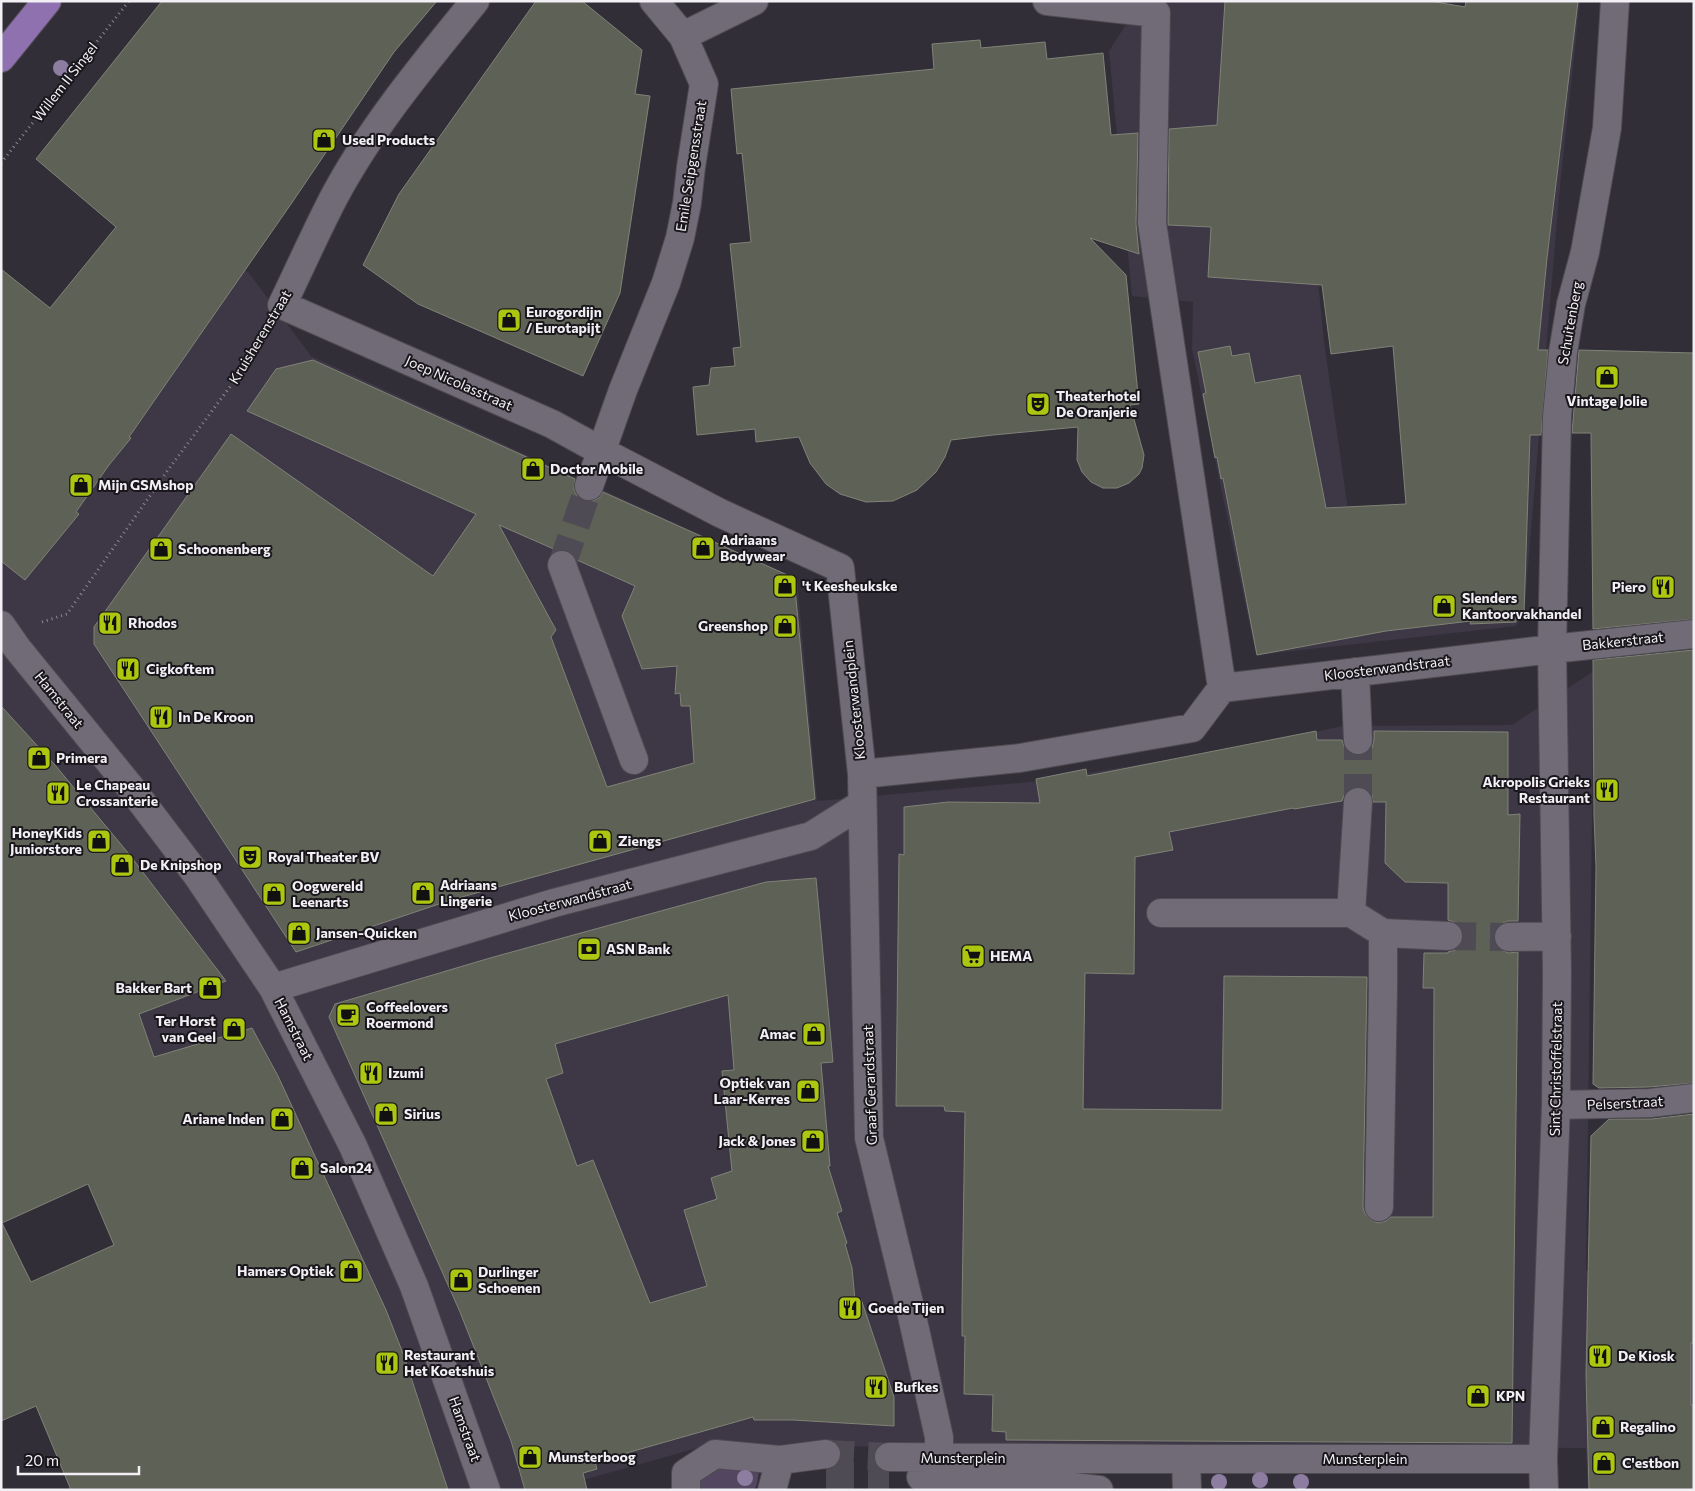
<svg xmlns="http://www.w3.org/2000/svg" width="1695" height="1491" font-family="Commissioner,sans-serif">
	<style>
		.built { fill: #3e3746 }
		.green { fill: #524660 }
		.building { fill: #5e6156; stroke: #808377; fill-rule: evenodd }
		.lines { fill: none; stroke-linecap: round; stroke-linejoin: round }
		.minor-tunnel { stroke: #4f4b54; stroke-width: 28; stroke-dasharray: 28 14; stroke-linecap: butt }
		.minor-casing { stroke: #4e4a52; stroke-width: 30 }
		.major-casing { stroke: #4e4a52; stroke-width: 30 }
		.path { stroke: #8d8991; stroke-width: 3; stroke-dasharray: 1 4; stroke-linecap: butt }
		.minor { stroke: #706b76; stroke-width: 28 }
		.major { stroke: #8f71b0; stroke-width: 28 }
		.tree { fill: #8d7ea1 }
		.labels { text-anchor: middle; stroke-width: 4; stroke-linejoin: round; paint-order: stroke }
		.street-label { font-size: 14px; fill: #f2eff5; stroke: #19171c }
		.poi-label { font-size: 14px; font-weight: bold; fill: #f2eff5; stroke: #19171c; text-anchor: start }
	</style>
	<rect width="100%" height="100%" fill="#322e38"/>
	<!-- built -->
	<path class="built" d="M1141,1H1346L1310,198L1324,342L1354,552L1465,547L1512,1H1580L1559,196L1524,615L1516,626L1256,655L1192,349L1193,302L1132,296L1109,51Z
		M190,232L249,273L311,356L797,579L817,801L1041,781L1262,744L1342,726L1512,725L1594,671L1586,1271L1694,1262V1490H1588L1586,1448L705,1446L547,1490H213L63,1120L1,1048V475Z"/>
	<!-- green -->
	<path class="green" d="M733,1464L751,1465L759,1472L757,1484L754,1490H703L701,1488L699,1479L706,1471Z"/>
	<!-- building -->
	<path class="building" d="M162,1H437L394,52L291,204L129,437L131,438L109,465L76,512L79,514L25,580L1,561V269L50,308L116,227L36,159Z
		M536,1H582L642,50L635,94L650,96L620,293L583,376L418,304L363,265L399,194Z
		M1225,1H1430L1465,7L1466,1H1578L1547,258L1538,350H1548L1541,435H1530L1524,613L1516,616V622L1470,624L1471,621L1386,631L1257,655L1223,478L1221,479L1217,457L1215,458L1203,394L1206,393L1198,352L1230,346L1232,356L1249,353L1255,383L1300,375L1326,508L1406,504L1393,346L1331,354L1322,285L1208,277L1211,227L1168,225L1169,129L1217,125Z
		M980,40L981,48L1045,42L1047,59L1103,53L1111,135L1138,133L1136,224L1139,254L1090,238L1126,275L1139,404L1130,405L1144,455L1142,468L1139,474L1129,483L1117,488H1103L1091,482L1082,472L1077,460L1078,427L993,435L951,440L945,457L936,472L917,490L893,501L866,502L840,494L826,484L810,463L799,437L756,442L755,429L697,435L693,387L709,385L711,368L735,366L733,348L741,347L730,244L751,242L742,153L737,154L731,89L934,69L932,44Z
		M1579,350L1694,353V619L1593,629L1591,433H1572Z
		M313,360L575,479L574,489L577,496L583,501H592L599,498L603,492L794,578L815,799L451,900L296,952L94,644V627L231,434L433,576L476,514L247,411L276,369ZM499,525L556,550H565L572,553L577,560L635,586L622,616L642,669L677,666L675,694L680,693L681,706H690L694,763L607,787L551,637L556,630Z
		M1694,650V1083L1649,1087L1599,1088L1593,1084L1596,867L1594,816L1593,660Z
		M1,706L55,765L129,854L226,981L139,1014L154,1057L252,1028L278,1076L386,1310L404,1356L448,1490H71L36,1406L1,1421ZM88,1184L114,1245L31,1282L2,1223Z
		M1316,731L1317,740H1342L1345,749L1350,754L1358,756L1366,753L1372,748L1374,740V731L1508,732V815L1520,814L1518,921H1508L1501,924L1495,930L1493,937L1495,945L1501,950L1509,953L1518,952L1512,1443L1006,1440V1432L992,1431L993,1395L964,1394L965,1336H962V1307L965,1112L945,1111L944,1106H896L899,854L904,855V807L948,802L1040,803L1036,779L1086,769L1087,776ZM1358,786L1367,789L1372,795L1373,802H1386L1385,863L1405,882L1448,883V920L1457,923L1462,928L1464,936L1461,945L1456,950L1448,952V953H1424L1423,988H1434L1433,1217H1391L1386,1221L1378,1223L1371,1220L1365,1214L1363,1207L1367,977L1224,976L1222,1110L1083,1109L1085,973L1134,974L1135,857L1173,850L1169,832L1293,808L1294,809L1342,801L1345,793L1351,788Z
		M816,878L833,1062L821,1063L830,1166H828L842,1211L837,1213L847,1243L845,1244L852,1268L855,1300L861,1299L894,1397V1426L793,1420H754L753,1417L595,1462L597,1469L583,1473L587,1490H525L511,1441L460,1312L329,1017L335,1004L490,958L766,882ZM728,995L734,1070L722,1071L732,1171L711,1178L717,1199L684,1210L707,1286L650,1303L593,1160L577,1166L546,1079L563,1073L555,1044Z
		M1694,1114V1343H1691V1405H1694V1490H1589L1586,1375L1591,1136L1609,1119H1652Z"/>
	<g class="lines">
		<!-- minor-tunnel -->
		<path class="minor-tunnel" d="M562,565L589,486
			M1358,802V740
			M1448,936L1509,937
			M826,1454L889,1457
			M826,1476H889"/>
		<!-- minor casing -->
		<g class="minor-casing">
			<path id="minor" d="M475,1C424,64 371,127 333,199C315,234 299,270 282,305L552,424L601,451L720,513L840,568L862,774L1020,758L1192,728L1222,688
				M1047,1L1156,13L1152,223L1222,688
				M683,36L754,1
				M589,486L623,390L666,283L680,238L687,203L691,167L704,84L683,36L654,1
				M562,565L634,760
				M1,625L17,648L131,788L197,875L273,988L353,1146L414,1286L486,1490
				M1355,672L1358,740
				M1222,688L1552,649L1694,634
				M862,774L869,1138L910,1307L939,1437V1477
				M1161,913H1351L1358,802
				M1351,913L1383,933V988L1379,1207
				M1383,933L1448,936
				M1509,937L1557,936
				M273,988L554,903L811,836L862,804
				M1556,1105L1650,1103L1694,1098
				M889,1457L1186,1459H1543
				M1186,1459L1187,1490
				M921,1477L1023,1481L1099,1490
				M686,1490V1473L715,1454L780,1460L826,1454
				M772,1490L780,1460
				M1544,1490L1543,1459L1556,1105L1557,972L1552,649L1557,417L1563,352L1571,304L1585,252L1607,128L1615,1"/>
		</g>
		<!-- major casing -->
		<g class="major-casing">
			<path id="major" d="M1,58L47,1"/>
		</g>
		<!-- path -->
		<path class="path" d="M1,163L129,1
			M42,622L67,614L168,470L241,372L264,334"/>
		<!-- minor -->
		<use href="#minor" class="minor"/>
		<!-- major -->
		<use href="#major" class="major"/>
	</g>
	<!-- trees -->
	<g class="tree">
		<circle cx="61" cy="68" r="8"/>
		<circle cx="745" cy="1478" r="8"/>
		<circle cx="1260" cy="1480" r="8"/>
		<circle cx="1219" cy="1482" r="8"/>
		<circle cx="1301" cy="1482" r="8"/>
	</g>
	<!-- icons -->
	<defs>
		<g id="shop-square" transform="scale(1.25)"><rect x="-9" y="-9" width="18" height="18" rx="4" fill="#adc610" stroke="#19171c"/><path d="M-5-2.5h2.3a2.7 3.5 0 0 1 5.4 0H5L5.5 6h-11ZM-1.5-2.5h3a1.5 2.3 0 0 0-3 0Z" fill="#111"/></g>
		<g id="theatre-square" transform="scale(1.25)"><rect x="-9" y="-9" width="18" height="18" rx="4" fill="#adc610" stroke="#19171c"/><path d="M-5-5.5Q0-4 5-5.5V0Q5 5 0 6Q-5 5-5 0ZM-3.3-2.5H-1v1.5H-3.3ZM1-2.5H3.3v1.5H1ZM-2.8 1Q0 5.5 2.8 1Z" fill="#111"/></g>
		<g id="restaurant-square" transform="scale(1.25)"><rect x="-9" y="-9" width="18" height="18" rx="4" fill="#adc610" stroke="#19171c"/><path d="M-5-6h1v4h1v-4h1v4h1v-4h1v5L-1.5 .5V6h-2V.5L-5-1ZM5-6V6H3V1.5H1.5Q1.5-4 5-6Z" fill="#111"/></g>
		<g id="bank-square" transform="scale(1.25)"><rect x="-9" y="-9" width="18" height="18" rx="4" fill="#adc610" stroke="#19171c"/><path d="M-6-4H6V4H-6ZM0-2.3a2.3 2.3 0 1 0 0 4.6a2.3 2.3 0 1 0 0-4.6Z" fill="#111"/></g>
		<g id="supermarket-square" transform="scale(1.25)"><rect x="-9" y="-9" width="18" height="18" rx="4" fill="#adc610" stroke="#19171c"/><path d="M-6-5.5h2.5l.6 2H6L4.5 2H-2.5L-4.4-4H-6ZM-1.5 3.2a1.3 1.3 0 1 0 .1 0ZM3 3.2a1.3 1.3 0 1 0 .1 0Z" fill="#111"/></g>
		<g id="cafe-square" transform="scale(1.25)"><rect x="-9" y="-9" width="18" height="18" rx="4" fill="#adc610" stroke="#19171c"/><path d="M-5.5-4.5H6V0H3Q3 3.5 0 3.5H-2.5Q-5.5 3.5-5.5 0ZM3-3.2v2h1.7v-2ZM-6 4.5H4V6H-6Z" fill="#111"/></g>
	</defs>
	<g fill-rule="evenodd">
		<use href="#shop-square" x="324" y="140"/>
		<use href="#shop-square" x="509" y="320"/>
		<use href="#shop-square" x="1607" y="377"/>
		<use href="#theatre-square" x="1038" y="404"/>
		<use href="#shop-square" x="533" y="469"/>
		<use href="#shop-square" x="81" y="485"/>
		<use href="#shop-square" x="703" y="548"/>
		<use href="#shop-square" x="161" y="549"/>
		<use href="#shop-square" x="785" y="586"/>
		<use href="#restaurant-square" x="1663" y="587"/>
		<use href="#shop-square" x="1444" y="606"/>
		<use href="#restaurant-square" x="110" y="623"/>
		<use href="#shop-square" x="785" y="626"/>
		<use href="#restaurant-square" x="128" y="669"/>
		<use href="#restaurant-square" x="161" y="717"/>
		<use href="#shop-square" x="39" y="758"/>
		<use href="#restaurant-square" x="1607" y="790"/>
		<use href="#restaurant-square" x="58" y="793"/>
		<use href="#shop-square" x="99" y="841"/>
		<use href="#shop-square" x="600" y="841"/>
		<use href="#theatre-square" x="250" y="857"/>
		<use href="#shop-square" x="122" y="865"/>
		<use href="#shop-square" x="423" y="893"/>
		<use href="#shop-square" x="274" y="894"/>
		<use href="#shop-square" x="299" y="933"/>
		<use href="#bank-square" x="589" y="949"/>
		<use href="#supermarket-square" x="973" y="956"/>
		<use href="#shop-square" x="210" y="988"/>
		<use href="#cafe-square" x="348" y="1015"/>
		<use href="#shop-square" x="234" y="1029"/>
		<use href="#shop-square" x="814" y="1034"/>
		<use href="#restaurant-square" x="371" y="1073"/>
		<use href="#shop-square" x="808" y="1091"/>
		<use href="#shop-square" x="386" y="1114"/>
		<use href="#shop-square" x="282" y="1119"/>
		<use href="#shop-square" x="813" y="1141"/>
		<use href="#shop-square" x="302" y="1168"/>
		<use href="#shop-square" x="351" y="1271"/>
		<use href="#shop-square" x="461" y="1280"/>
		<use href="#restaurant-square" x="850" y="1308"/>
		<use href="#restaurant-square" x="1600" y="1356"/>
		<use href="#restaurant-square" x="387" y="1363"/>
		<use href="#restaurant-square" x="876" y="1387"/>
		<use href="#shop-square" x="1478" y="1396"/>
		<use href="#shop-square" x="1603" y="1427"/>
		<use href="#shop-square" x="530" y="1457"/>
		<use href="#shop-square" x="1604" y="1463"/>
	</g>
	<g class="labels">
		<!-- street labels -->
		<g class="street-label">
			<text transform="translate(65 82) rotate(-52)" y="5">Willem II Singel</text>
			<text transform="translate(691 166) rotate(-81)" y="5">Emile Seipgensstraat</text>
			<text transform="translate(1570 323) rotate(-80)" y="5">Schuitenberg</text>
			<text transform="translate(260 337) rotate(-59)" y="5">Kruisherenstraat</text>
			<text transform="translate(459 383) rotate(24)" y="5">Joep Nicolasstraat</text>
			<text transform="translate(1623 641) rotate(-6)" y="5">Bakkerstraat</text>
			<text transform="translate(1387 668) rotate(-7)" y="5">Kloosterwandstraat</text>
			<text transform="translate(59 700) rotate(51)" y="5">Hamstraat</text>
			<text transform="translate(854 700) rotate(-96)" y="5">Kloosterwandplein</text>
			<text transform="translate(570 900) rotate(-15)" y="5">Kloosterwandstraat</text>
			<text transform="translate(294 1029) rotate(63)" y="5">Hamstraat</text>
			<text transform="translate(1556 1069) rotate(-89)" y="5">Sint Christoffelstraat</text>
			<text transform="translate(870 1085) rotate(-92)" y="5">Graaf Gerardstraat</text>
			<text transform="translate(1625 1103) rotate(-3)" y="5">Pelserstraat</text>
			<text transform="translate(465 1429) rotate(70)" y="5">Hamstraat</text>
			<text x="963" y="1463">Munsterplein</text>
			<text x="1365" y="1464">Munsterplein</text>
		</g>
		<!-- poi labels -->
		<g class="poi-label">
			<text x="342" y="145">Used Products</text>
			<text x="526" y="317">Eurogordijn<tspan x="526" dy="16">/ Eurotapijt</tspan></text>
			<text x="1056" y="401">Theaterhotel<tspan x="1056" dy="16">De Oranjerie</tspan></text>
			<text x="1607" y="406" text-anchor="middle">Vintage Jolie</text>
			<text x="550" y="474">Doctor Mobile</text>
			<text x="98" y="490">Mijn GSMshop</text>
			<text x="720" y="545">Adriaans<tspan x="720" dy="16">Bodywear</tspan></text>
			<text x="178" y="554">Schoonenberg</text>
			<text x="802" y="591">'t Keesheukske</text>
			<text x="1646" y="592" text-anchor="end">Piero</text>
			<text x="1462" y="603">Slenders<tspan x="1462" dy="16">Kantoorvakhandel</tspan></text>
			<text x="128" y="628">Rhodos</text>
			<text x="768" y="631" text-anchor="end">Greenshop</text>
			<text x="146" y="674">Cigkoftem</text>
			<text x="178" y="722">In De Kroon</text>
			<text x="56" y="763">Primera</text>
			<text x="1590" y="787" text-anchor="end">Akropolis Grieks<tspan x="1590" dy="16">Restaurant</tspan></text>
			<text x="76" y="790">Le Chapeau<tspan x="76" dy="16">Crossanterie</tspan></text>
			<text x="82" y="838" text-anchor="end">HoneyKids<tspan x="82" dy="16">Juniorstore</tspan></text>
			<text x="618" y="846">Ziengs</text>
			<text x="268" y="862">Royal Theater BV</text>
			<text x="140" y="870">De Knipshop</text>
			<text x="440" y="890">Adriaans<tspan x="440" dy="16">Lingerie</tspan></text>
			<text x="292" y="891">Oogwereld<tspan x="292" dy="16">Leenarts</tspan></text>
			<text x="316" y="938">Jansen-Quicken</text>
			<text x="606" y="954">ASN Bank</text>
			<text x="990" y="961">HEMA</text>
			<text x="192" y="993" text-anchor="end">Bakker Bart</text>
			<text x="366" y="1012">Coffeelovers<tspan x="366" dy="16">Roermond</tspan></text>
			<text x="216" y="1026" text-anchor="end">Ter Horst<tspan x="216" dy="16">van Geel</tspan></text>
			<text x="796" y="1039" text-anchor="end">Amac</text>
			<text x="388" y="1078">Izumi</text>
			<text x="790" y="1088" text-anchor="end">Optiek van<tspan x="790" dy="16">Laar-Kerres</tspan></text>
			<text x="404" y="1119">Sirius</text>
			<text x="264" y="1124" text-anchor="end">Ariane Inden</text>
			<text x="796" y="1146" text-anchor="end">Jack &amp; Jones</text>
			<text x="320" y="1173">Salon24</text>
			<text x="334" y="1276" text-anchor="end">Hamers Optiek</text>
			<text x="478" y="1277">Durlinger<tspan x="478" dy="16">Schoenen</tspan></text>
			<text x="868" y="1313">Goede Tijen</text>
			<text x="404" y="1360">Restaurant<tspan x="404" dy="16">Het Koetshuis</tspan></text>
			<text x="1618" y="1361">De Kiosk</text>
			<text x="894" y="1392">Bufkes</text>
			<text x="1496" y="1401">KPN</text>
			<text x="1620" y="1432">Regalino</text>
			<text x="548" y="1462">Munsterboog</text>
			<text x="1622" y="1468">C'estbon</text>
		</g>
	</g>
	<!-- border -->
	<rect width="1695" height="1491" fill="none" stroke="#f2eff5" stroke-width="5"/>
	<!-- scale -->
	<path d="M18 1466v8h121v-8" fill="none" stroke="#f2eff5" stroke-width="2.5"/>
	<text x="25" y="1466" font-size="15" fill="#f2eff5" stroke="#19171c" stroke-width="4" paint-order="stroke">20 m</text>
</svg>
